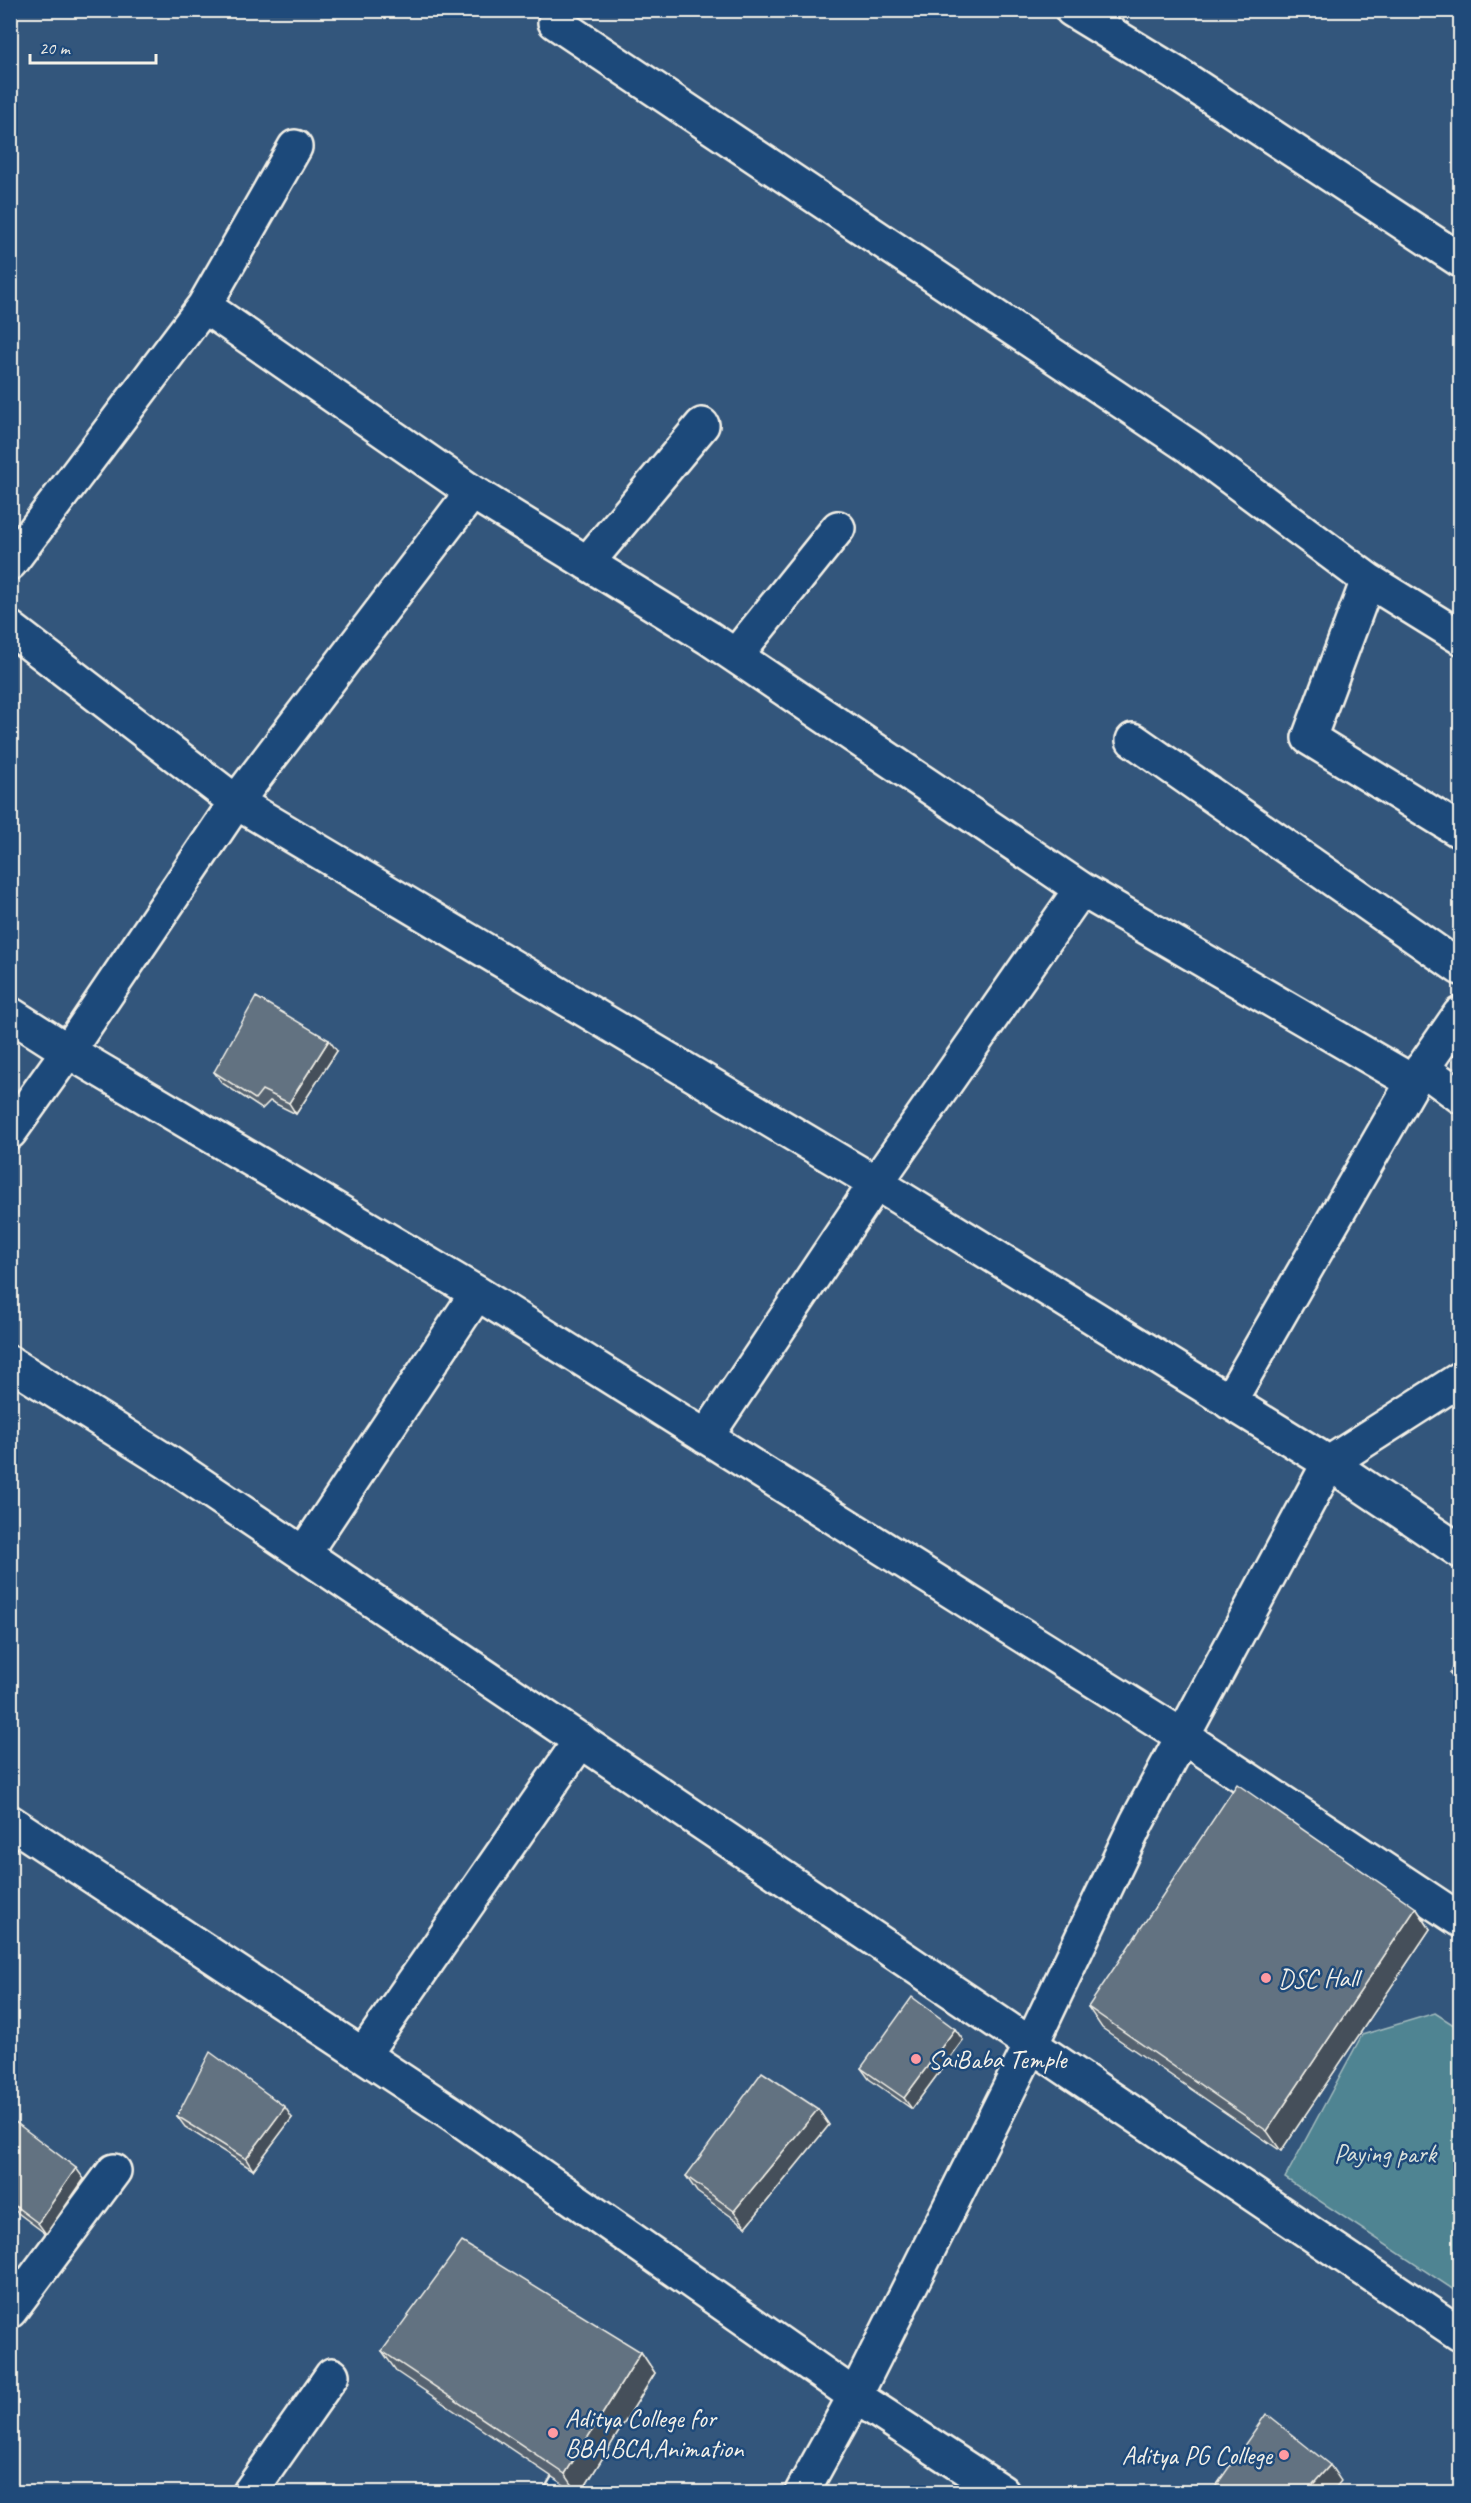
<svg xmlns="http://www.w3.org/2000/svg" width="1471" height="2503" font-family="Caveat,sans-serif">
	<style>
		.green { fill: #4f8492; stroke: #a2babd; stroke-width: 1.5 }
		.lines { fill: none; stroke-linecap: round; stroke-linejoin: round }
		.minor-casing { stroke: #f4f1e8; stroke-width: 38 }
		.minor { stroke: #1f4a7a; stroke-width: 33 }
		.wall { fill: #54626f; stroke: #f4f1e8; stroke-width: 1.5 }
		.shaded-wall { fill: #45505a; stroke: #f4f1e8; stroke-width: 1.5 }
		.building { fill: #627281; stroke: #f4f1e8; stroke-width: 1.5 }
		.poi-dot { fill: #ff9aa2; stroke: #1f4a7a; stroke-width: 2 }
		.labels { text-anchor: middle; stroke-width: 5; stroke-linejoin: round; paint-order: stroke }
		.poi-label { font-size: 26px; fill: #f4f1e8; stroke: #1f4a7a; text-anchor: start }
		.park-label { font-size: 26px; fill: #dbe1db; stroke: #1f4a7a }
	</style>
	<rect width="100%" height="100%" fill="#33567c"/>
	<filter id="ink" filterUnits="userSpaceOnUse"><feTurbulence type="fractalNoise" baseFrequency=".0167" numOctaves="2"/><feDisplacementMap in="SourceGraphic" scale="12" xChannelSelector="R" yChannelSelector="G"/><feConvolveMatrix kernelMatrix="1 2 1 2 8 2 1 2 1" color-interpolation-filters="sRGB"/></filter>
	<g filter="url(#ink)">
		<!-- green -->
		<path class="green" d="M1435,2013L1460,2029V2294L1285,2178L1362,2035Z"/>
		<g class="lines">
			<!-- minor casing -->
			<g class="minor-casing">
				<path id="minor" d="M1072,10L1177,74L1460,260
					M555,22L1190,447L1368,580L1460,637
					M204,306L472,492L709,638L1081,889
					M10,563L204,306L295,147
					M587,563L702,425
					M1368,580L1309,738L1460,831
					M10,628L236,802L472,492
					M736,655L838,528
					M1133,740L1460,968
					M10,1014L68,1051L236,802L876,1183L1329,1463L1460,1551
					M1422,1068L1460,1096
					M10,1132L68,1051L477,1293L1184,1737L1460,1920
					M10,1363L169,1463L1460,2334
					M1229,1402L1413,1082L1460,1014
					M706,1437L876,1183L1081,889L1413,1082
					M304,1553L477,1293
					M10,1822L454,2115L855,2396L1002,2492
					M363,2055L581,1740
					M10,2311L114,2171
					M250,2492L332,2375
					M563,2492L566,2487
					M802,2492L855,2396L1032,2043L1137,1822L1329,1463L1460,1379"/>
			</g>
			<!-- minor -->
			<use href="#minor" class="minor"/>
		</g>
		<!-- wall -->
		<path class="wall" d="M337,1051L296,1114L270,1101L262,1109L222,1083L214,1072Z
			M1461,1658V1688L1450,1673Z
			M1416,1908L1430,1929L1281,2151L1102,2028L1088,2007Z
			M955,2029L963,2040L912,2109L869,2079L861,2068Z
			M818,2109L829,2125L746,2227L697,2192L686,2176Z
			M177,2116L292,2118L253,2170L185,2127Z
			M10,2118L84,2179L46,2234L10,2207Z
			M382,2351L641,2352L655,2373L581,2493H576L397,2372Z"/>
		<!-- shaded-wall -->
		<path class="shaded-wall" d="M329,1040L337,1051L296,1114L289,1103Z
			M1416,1908L1430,1929L1281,2151L1267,2131Z
			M955,2029L963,2040L912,2109L904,2098Z
			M285,2107L292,2118L253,2170L246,2159Z
			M818,2109L829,2125L746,2227L734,2211Z
			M76,2168L84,2179L46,2234L38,2223Z
			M641,2352L655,2373L581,2493H578L565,2474Z
			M1330,2465L1341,2481L1331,2493H1305Z"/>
		<!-- building -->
		<path class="building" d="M256,997L329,1040L289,1103L262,1090L255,1099L214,1072Z
			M1461,1658V1680L1450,1673Z
			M1237,1784L1416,1908L1267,2131L1088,2007Z
			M912,1997L955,2029L904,2098L861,2068Z
			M210,2052L285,2107L246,2159L177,2116Z
			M762,2072L818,2109L734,2211L686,2176Z
			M10,2118L76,2168L38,2223L10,2202Z
			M462,2242L641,2352L565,2474L382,2351Z
			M1266,2414L1330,2465L1305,2493H1211Z"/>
	</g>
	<!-- markers -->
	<g class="poi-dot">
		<circle cx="1266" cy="1978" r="6"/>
		<circle cx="916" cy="2059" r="6"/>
		<circle cx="553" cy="2433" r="6"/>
		<circle cx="1284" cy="2455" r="6"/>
	</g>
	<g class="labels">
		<!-- poi labels -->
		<g class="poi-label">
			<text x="1278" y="1987">DSC Hall</text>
			<text x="928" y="2068">SaiBaba Temple</text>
			<text x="565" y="2427">Aditya College for<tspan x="565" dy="30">BBA,BCA,Animation</tspan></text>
			<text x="1272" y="2464" text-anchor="end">Aditya PG College</text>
		</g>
		<!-- park labels -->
		<g class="park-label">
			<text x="1385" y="2162">Paying park</text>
		</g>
	</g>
	<!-- margin -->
	<rect width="1471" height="2503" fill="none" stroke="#1f4a7a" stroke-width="36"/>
	<rect x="18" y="18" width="1435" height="2467" fill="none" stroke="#f4f1e8" stroke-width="2" filter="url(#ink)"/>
	<!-- scale -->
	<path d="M30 54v9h126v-9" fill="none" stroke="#f4f1e8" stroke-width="3"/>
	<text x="39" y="54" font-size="18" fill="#f4f1e8" stroke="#1f4a7a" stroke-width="4.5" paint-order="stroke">20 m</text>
</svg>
